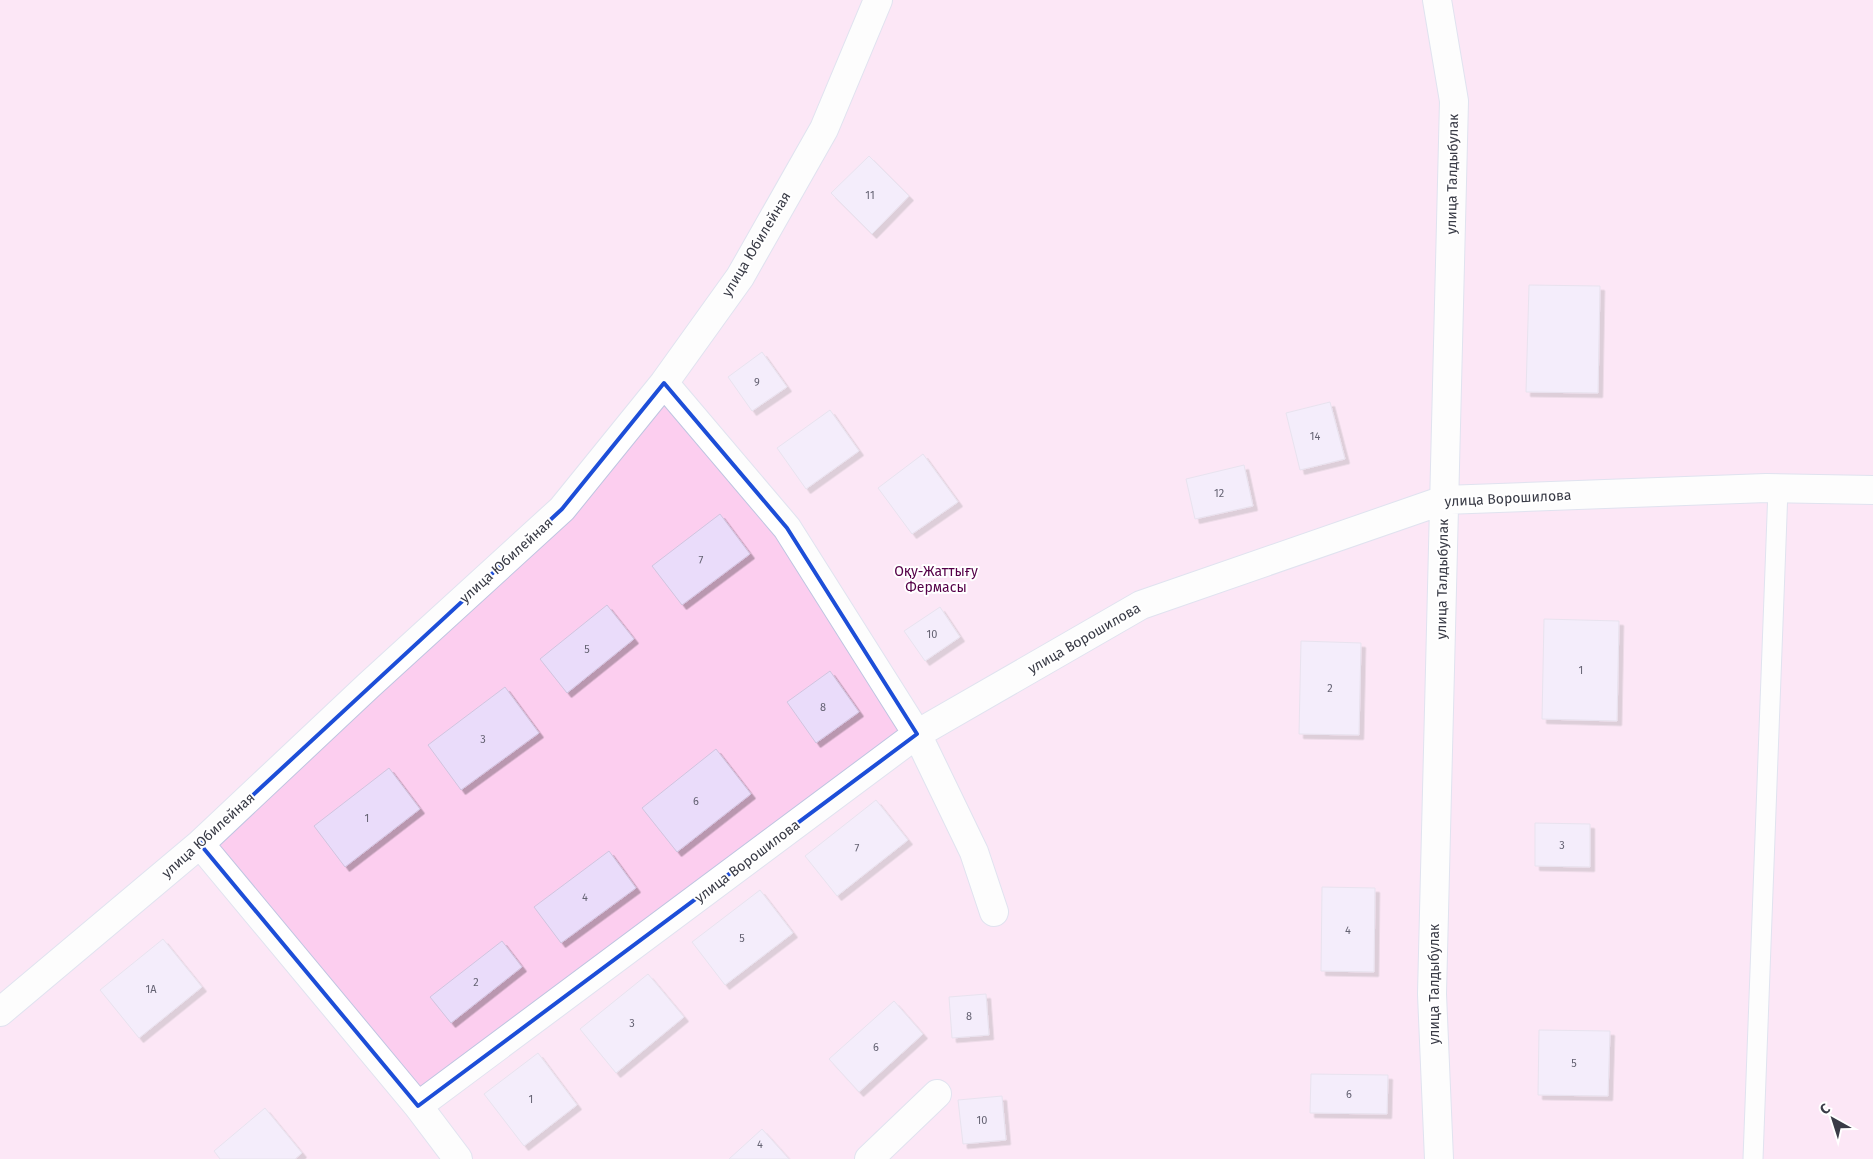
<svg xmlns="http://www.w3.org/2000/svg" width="1873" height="1159" font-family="'Fira Sans',sans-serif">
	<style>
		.green { fill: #fcceef }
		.building { fill: #eadcfa; stroke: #d1c4df; filter: url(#shadow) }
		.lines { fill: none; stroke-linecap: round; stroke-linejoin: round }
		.lane-casing { stroke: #bfc5e1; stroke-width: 21 }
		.street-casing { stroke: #bfc5e1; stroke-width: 30 }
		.lane { stroke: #fff; stroke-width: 19 }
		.street { stroke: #fff; stroke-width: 28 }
		.marked { fill: none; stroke: #1d4ed8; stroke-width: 4; stroke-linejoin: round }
		.labels { text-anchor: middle; stroke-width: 4; stroke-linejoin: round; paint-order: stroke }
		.number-label { font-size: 11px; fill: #656373 }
		.street-label { font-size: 14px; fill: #393b46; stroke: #fff }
		.park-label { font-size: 14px; fill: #550048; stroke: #fff }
	</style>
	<defs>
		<filter id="shadow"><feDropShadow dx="4.5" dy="4.5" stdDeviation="0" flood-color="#0004"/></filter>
	</defs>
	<rect width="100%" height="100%" fill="#fbfbfb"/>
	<!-- green -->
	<path class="green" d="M0,0H1873V1159H0Z"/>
	<!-- building -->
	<path class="building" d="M869,156L909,196L872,234L831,193Z
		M1529,285L1600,286L1598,393L1526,392Z
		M762,352L787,387L752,411L728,377Z
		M1330,402L1345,459L1300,470L1286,413Z
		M830,410L859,451L806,489L777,448Z
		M923,454L958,502L912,534L878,488Z
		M1244,465L1253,506L1195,519L1186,479Z
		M720,514L750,554L682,605L652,566Z
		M607,605L634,639L567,693L540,659Z
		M940,607L960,637L925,661L904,631Z
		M1544,619L1619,621L1617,721L1542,719Z
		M1301,641L1361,643L1359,735L1299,734Z
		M830,671L859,712L816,743L787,702Z
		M505,687L539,733L461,790L428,745Z
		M716,749L751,794L677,852L642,808Z
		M389,768L420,809L345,867L314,826Z
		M876,800L908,840L837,896L805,856Z
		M1535,823L1590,824V867L1535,866Z
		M609,851L636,888L561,943L534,907Z
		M1322,887L1375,888L1374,972L1321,971Z
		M760,890L793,933L725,985L692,942Z
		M163,939L202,987L139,1038L100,990Z
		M502,941L522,967L451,1023L430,997Z
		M648,974L684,1017L616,1073L580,1029Z
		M986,994L989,1035L952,1038L949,997Z
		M894,1001L923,1034L859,1092L829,1059Z
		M1539,1030L1610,1031L1608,1096L1538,1095Z
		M538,1053L577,1105L524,1146L484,1094Z
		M1311,1074L1388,1075L1387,1114L1310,1113Z
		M1002,1096L1006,1140L963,1144L958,1100Z
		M265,1108L302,1153L295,1159H220L214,1151Z
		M762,1129L789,1159H729Z"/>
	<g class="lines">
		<!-- lane casing -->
		<g class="lane-casing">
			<path id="lane" d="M1753,1159L1778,489"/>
		</g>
		<!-- street casing -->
		<g class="street-casing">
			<path id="street" d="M1437,0L1454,101L1432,994L1439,1159
				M664,383L787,528L917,734L974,852L994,912
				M200,844L418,1106L458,1159
				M0,1012L200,844L368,686L562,509L664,383L740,277L824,129L878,0
				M418,1106L917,734L1141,605L1444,500L1766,488L1873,490
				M869,1159L937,1094"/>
		</g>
		<!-- lane -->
		<use href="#lane" class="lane"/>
		<!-- street -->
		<use href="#street" class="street"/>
	</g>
	<!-- marked area -->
	<path d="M0 0H1873V1159H0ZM664,383L787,528L917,734L418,1106L200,844L562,509Z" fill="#fbfbfb" fill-opacity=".55" fill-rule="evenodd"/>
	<path class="marked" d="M664,383L787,528L917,734L418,1106L200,844L562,509Z"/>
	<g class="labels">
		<!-- number labels -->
		<g class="number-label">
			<text x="870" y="199">11</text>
			<text x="757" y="386">9</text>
			<text x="1315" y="440">14</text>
			<text x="1219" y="497">12</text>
			<text x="701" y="564">7</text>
			<text x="932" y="638">10</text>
			<text x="587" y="653">5</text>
			<text x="1581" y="674">1</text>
			<text x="1330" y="692">2</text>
			<text x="823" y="711">8</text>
			<text x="483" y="743">3</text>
			<text x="696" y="805">6</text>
			<text x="367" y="822">1</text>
			<text x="1562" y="849">3</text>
			<text x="857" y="852">7</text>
			<text x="585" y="901">4</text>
			<text x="1348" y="934">4</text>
			<text x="742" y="942">5</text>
			<text x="476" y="986">2</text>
			<text x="151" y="993">1А</text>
			<text x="969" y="1020">8</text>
			<text x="632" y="1027">3</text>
			<text x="876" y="1051">6</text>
			<text x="1574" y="1067">5</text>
			<text x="1349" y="1098">6</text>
			<text x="531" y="1103">1</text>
			<text x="982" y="1124">10</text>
			<text x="760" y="1148">4</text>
		</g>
		<!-- street labels -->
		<g class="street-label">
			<text transform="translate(1452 174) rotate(-89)" y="5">улица Талдыбулак</text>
			<text transform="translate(756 244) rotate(-59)" y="5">улица Юбилейная</text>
			<text transform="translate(1508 498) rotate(-3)" y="5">улица Ворошилова</text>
			<text transform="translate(506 560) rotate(-42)" y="5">улица Юбилейная</text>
			<text transform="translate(1442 579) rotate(-89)" y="5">улица Талдыбулак</text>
			<text transform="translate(1084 638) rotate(-30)" y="5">улица Ворошилова</text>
			<text transform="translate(208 835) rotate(-42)" y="5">улица Юбилейная</text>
			<text transform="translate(747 861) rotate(-37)" y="5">улица Ворошилова</text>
			<text transform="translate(1434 984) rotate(-90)" y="5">улица Талдыбулак</text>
		</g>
		<!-- park labels -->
		<g class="park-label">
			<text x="936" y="576">Оқу-Жаттығу<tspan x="936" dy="16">Фермасы</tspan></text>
		</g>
	</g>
	<!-- north arrow -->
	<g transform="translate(1833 1119) rotate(321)" stroke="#ffffff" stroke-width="4" paint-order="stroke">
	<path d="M0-4L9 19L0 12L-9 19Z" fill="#393b46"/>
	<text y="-8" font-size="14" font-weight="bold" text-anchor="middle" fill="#393b46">С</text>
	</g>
</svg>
